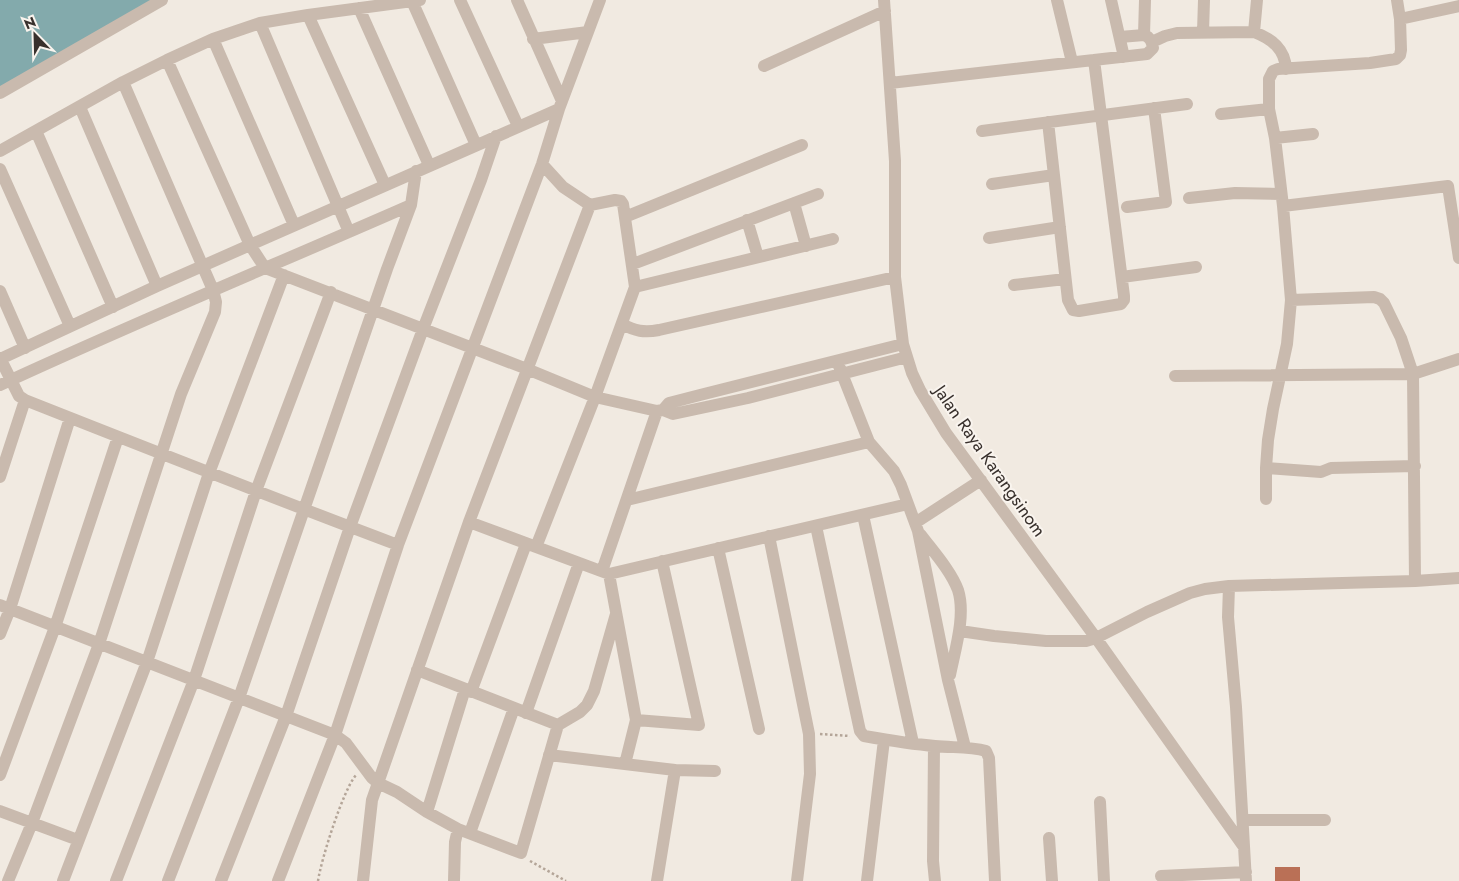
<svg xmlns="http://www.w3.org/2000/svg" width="1459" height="881" font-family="Jost,sans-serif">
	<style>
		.water { fill: #83aaac }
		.building { fill: #ba7056 }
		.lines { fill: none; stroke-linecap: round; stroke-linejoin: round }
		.path { stroke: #b4a598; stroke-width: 2.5; stroke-dasharray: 2.5 2.5; stroke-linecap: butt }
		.minor { stroke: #c9baae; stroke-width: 12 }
		.labels { text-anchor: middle; stroke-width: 4; stroke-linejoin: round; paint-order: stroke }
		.street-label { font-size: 18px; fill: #38302c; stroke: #f9f4ee }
	</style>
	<rect width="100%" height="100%" fill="#f1eae1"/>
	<!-- water -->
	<path class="water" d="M0,0H164L0,94Z"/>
	<!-- building -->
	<path class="building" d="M1275,867H1300V881H1275Z"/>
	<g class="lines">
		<!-- path -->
		<path class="path" d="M820,734L850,736
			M530,861L566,881
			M318,881C321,860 343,790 356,775"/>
		<!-- minor -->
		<path class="minor" d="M460,0L518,126
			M517,0L562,101
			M884,0L895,161V277L903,344L912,373L920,390L946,433L1096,638L1244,847
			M1057,0L1072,62
			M1111,0L1124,57
			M412,1L476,145
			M359,8L429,165
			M308,15L385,185
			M1400,19L1459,6
			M260,23L349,232
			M1203,32L1204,0
			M1254,32C1272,39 1285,49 1286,69
			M1120,37L1144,35
			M213,39L294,225
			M533,39L588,32
			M1152,42L1165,36L1177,33L1254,32L1257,0
			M167,60L250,245L265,268L527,369L595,397L657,411L663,410L673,414L748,398L907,357
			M764,66L885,11
			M890,83L1147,54L1153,48C1152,41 1150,37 1144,35L1145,0
			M0,93L162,0
			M80,107L157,286
			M1221,114L1269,109
			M1048,122L1068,300L1073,310L1079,311L1121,304L1124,300V296L1094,60
			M36,131L113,307
			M982,131L1187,104
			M1275,138L1313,134
			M0,151L123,82L167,60L213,39L260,23L308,15L420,0
			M0,169L70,326
			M992,184L1054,175
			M1189,198L1235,193L1281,194
			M794,203L806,246
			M1283,206L1448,186L1459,258
			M1127,207L1166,202L1154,108
			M625,217L802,145
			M747,220L758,257
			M989,238L1060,227
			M633,264L818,194
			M1122,277L1196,267
			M1014,285L1065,279
			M635,287L833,239
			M0,291L25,348
			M622,324C635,331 644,333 659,330L895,277
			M0,358L19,396L25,400C149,449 273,498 398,545
			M0,359L157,286L559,109
			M837,361L869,442L894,471L901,485L918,531L948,680L965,747
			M1175,376L1413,374L1401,338L1384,303L1380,299L1374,297L1291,300
			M0,385C136,322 274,265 411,205
			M663,410L669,403L700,395L903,344
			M1266,468L1321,472L1331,468L1415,466
			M0,477L25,400
			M1266,499V468L1268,440L1273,409L1287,344L1291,300L1283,206L1275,138L1269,109V79L1273,71L1278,69L1370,63L1396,59L1400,55L1401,50L1400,19L1397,0
			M627,500L869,442
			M863,515L913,743
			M469,522L609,574L908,504
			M915,523L981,480
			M816,526L860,731L864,736C887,740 911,744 935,746C952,748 969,746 986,751L989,758L995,881
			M921,535C933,551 951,571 958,590C966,615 955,650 950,675
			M769,536L809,734L810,774L797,881
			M536,547L595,397L635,287L623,204L621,201L615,200L590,205L563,187L542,164
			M718,548L759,729
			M602,571L657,411
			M609,574L636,720L625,764
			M1415,581L1413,374L1459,359
			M0,605L335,735L346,743L372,778L378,783L397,792L427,812L458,829L521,853L558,725
			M960,631L994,636L1046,641H1086L1096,638L1147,612L1190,593L1205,589L1229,586
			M0,634L10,609L70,418
			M417,670L558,725L580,712L587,705L594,691L616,614
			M471,692L526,544
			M526,713L579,563
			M636,720L699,725L662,561
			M934,746L933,861L935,881
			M549,755L675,770L715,771
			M0,775L55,627L118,437
			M1100,802L1104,881
			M0,811L78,840
			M427,812L465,689
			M1243,820H1325
			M470,833L514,708
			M1049,838L1052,881
			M1161,876L1246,872
			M8,881L32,823L99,644L181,394L215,312L216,302L213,290L123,82
			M63,881L147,662L209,473L284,275
			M116,881L194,680L256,491L331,292
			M168,881L239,698L387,269L411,205L416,171
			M221,881L286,716L350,527L423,329L481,180L496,136
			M278,881L335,735L398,545L542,164L559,109L600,0
			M363,881L372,800L378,783L469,522L590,205
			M454,881L455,842L458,829
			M657,881L675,770
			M867,881L884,740
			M1246,881L1236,707L1228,617L1229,586L1415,581L1459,578"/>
	</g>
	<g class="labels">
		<!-- street labels -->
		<g class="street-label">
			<text transform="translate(990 461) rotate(55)" y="6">Jalan Raya Karangsinom</text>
		</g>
	</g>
	<!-- north arrow -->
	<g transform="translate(35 35) rotate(337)" stroke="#f9f4ee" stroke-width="4" paint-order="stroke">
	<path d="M0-4L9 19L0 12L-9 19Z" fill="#38302c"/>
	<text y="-8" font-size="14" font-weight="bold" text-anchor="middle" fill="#38302c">N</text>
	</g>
</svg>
